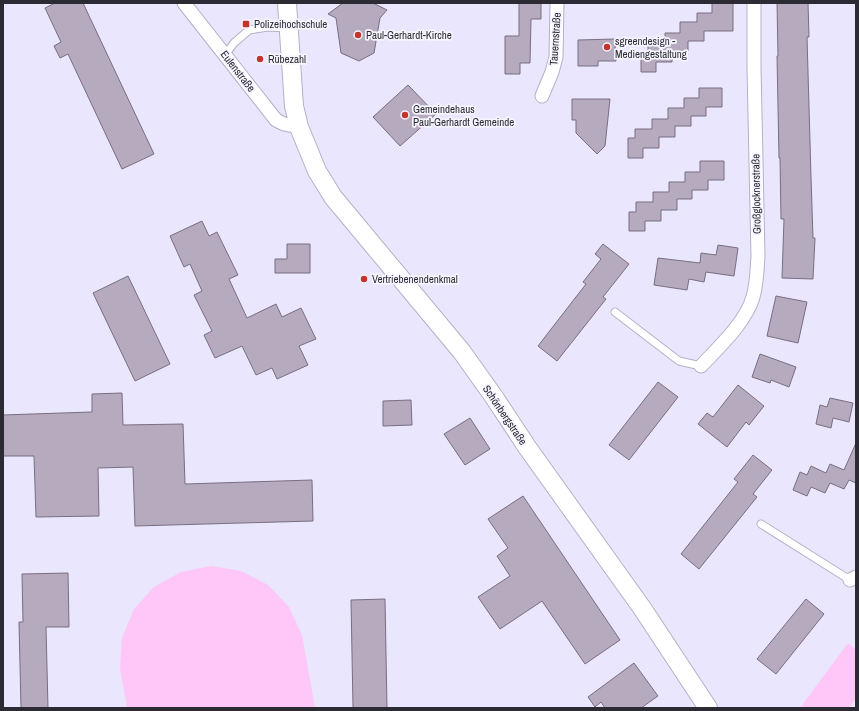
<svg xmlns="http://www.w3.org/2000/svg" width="859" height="711" font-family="'Archivo Narrow',sans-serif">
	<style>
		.green { fill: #fec7f8 }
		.building { fill: #b6aabe; stroke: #796e81 }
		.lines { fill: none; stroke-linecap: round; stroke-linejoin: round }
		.lane-casing { stroke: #b4b1c7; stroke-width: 9 }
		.street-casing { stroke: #b4b1c7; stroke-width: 15 }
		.secondary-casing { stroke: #b4b1c7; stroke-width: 20 }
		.lane { stroke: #fff; stroke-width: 7 }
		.street { stroke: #fff; stroke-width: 13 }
		.secondary { stroke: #fff; stroke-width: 18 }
		.poi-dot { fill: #c2352d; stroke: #f6f5ff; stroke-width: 1.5 }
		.labels { text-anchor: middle; stroke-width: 3.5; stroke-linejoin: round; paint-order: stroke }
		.poi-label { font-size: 11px; fill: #2c2b33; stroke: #f6f5ff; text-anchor: start }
		.street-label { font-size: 11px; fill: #2c2b33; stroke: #f6f5ff }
	</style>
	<rect width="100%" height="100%" fill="#e9e6fd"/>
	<!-- green -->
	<path class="green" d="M211,566L241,571L268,585L289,607L302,635L315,708H127L120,668L122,638L134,609L154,587L181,572Z
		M848,643L856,650V698L849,708H800Z"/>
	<!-- building -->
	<path class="building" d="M55,3H83L154,154L122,169L68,54L60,58L54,46L61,42L45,8Z
		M343,3H373L387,10L380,18L374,53L359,61L341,53L336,18L328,14Z
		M519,3H541V19H531L530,63H520V74H505V36H519Z
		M712,3H733V31H704V41H688V51H672V62H656V72H641V53H648V43H665V33H680V22H697V13H712Z
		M777,3H808L809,37H807L811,177L813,238H815L813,279L782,278L784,219H781L780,158H779L777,56H778Z
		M615,39L616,61H598V66H578V40Z
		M408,85L436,114L400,146L373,117Z
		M699,88H722V107H706V116H691V126H675V137H659V148H643V158H628V138H635V129H652V119H668V108H684V98H699Z
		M572,99H610L605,146L597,154L576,133V120H572Z
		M700,161H724V180H708V190H692V199H677V210H661V221H645V231H629V212H636V202H653V192H669V182H685V172H700Z
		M202,221L209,236L217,232L238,275L229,279L247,318L276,304L282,317L301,308L316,339L299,346L308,365L277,379L272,368L256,375L242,346L215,358L204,335L212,331L194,295L202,291L190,264L184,267L170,236Z
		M287,244H310V273H275V259H287Z
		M603,244L629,264L603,297L606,299L557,361L538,346L586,284L583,282L601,259L595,254Z
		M718,245L738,248L734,276L706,272L704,282L689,279L687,290L654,285L658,258L700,263L701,253L716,255Z
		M128,276L170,364L135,381L93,293Z
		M776,296L807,302L798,343L767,336Z
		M760,354L796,367L789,387L771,380L770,383L752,377Z
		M658,382L678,397L629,460L609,445Z
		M738,385L764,406L749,425L746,422L727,447L698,424L707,413L713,417Z
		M122,393L123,425L183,424L185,484L312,480L313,521L135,526L133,467L98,468L99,516L36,517L34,456H3V415L92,412V394Z
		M830,398L853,403L849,422L833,418L831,428L816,424L820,405L827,407Z
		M411,400L412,425L383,426V401Z
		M470,418L490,449L465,465L444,434Z
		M856,443V483L849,480L844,489L830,483L825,493L811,487L807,496L793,490L800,472L807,475L811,466L826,473L830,464L844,470Z
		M753,455L772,470L753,494L757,497L699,569L681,554L738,482L734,479Z
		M523,496L620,640L585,664L542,601L500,629L478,597L510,576L497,556L508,548L488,519Z
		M68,573L69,627H46L48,708H21L19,622H23L22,574Z
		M385,599L387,708H353L351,600Z
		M806,599L824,614L776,674L757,659Z
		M634,663L658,696L641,708H605L601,702L595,707L588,697Z"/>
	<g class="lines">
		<!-- lane casing -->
		<g class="lane-casing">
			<path id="lane" d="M225,55L234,43L249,30L268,27L288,28
				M615,312L679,361L701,366
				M761,524L850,580"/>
		</g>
		<!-- street casing -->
		<g class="street-casing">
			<path id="street" d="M184,3L276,120L284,124L299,127
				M542,96L552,72L556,57L557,3
				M701,366C719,347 746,322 753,297C757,283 757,270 758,256L754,67V3
				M850,580L856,577"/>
		</g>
		<!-- secondary casing -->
		<g class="secondary-casing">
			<path id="secondary" d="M287,3L294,106L299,127L317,171L333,197L462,352L494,397L527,447L642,608L708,708"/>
		</g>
		<!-- lane -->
		<use href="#lane" class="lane"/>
		<!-- street -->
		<use href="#street" class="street"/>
		<!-- secondary -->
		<use href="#secondary" class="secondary"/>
	</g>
	<!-- markers -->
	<g class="poi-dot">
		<rect x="242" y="20" width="8" height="8" rx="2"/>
		<circle cx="358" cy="35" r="4"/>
		<circle cx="607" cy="47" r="4"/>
		<circle cx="260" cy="59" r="4"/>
		<circle cx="405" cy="115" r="4"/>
		<circle cx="364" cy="279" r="4"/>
	</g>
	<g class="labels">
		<!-- poi labels -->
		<g class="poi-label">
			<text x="254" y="28">Polizeihochschule</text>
			<text x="366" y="39">Paul-Gerhardt-Kirche</text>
			<text x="615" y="45">sgreendesign -<tspan x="615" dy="13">Mediengestaltung</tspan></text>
			<text x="268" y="63">Rübezahl</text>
			<text x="413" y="113">Gemeindehaus<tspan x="413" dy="13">Paul-Gerhardt Gemeinde</tspan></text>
			<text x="372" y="283">Vertriebenendenkmal</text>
		</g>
		<!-- street labels -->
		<g class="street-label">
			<text transform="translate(555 39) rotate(-86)" y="4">Tauernstraße</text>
			<text transform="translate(238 71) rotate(52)" y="4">Eulenstraße</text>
			<text transform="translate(756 194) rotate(-91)" y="4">Großglocknerstraße</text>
			<text transform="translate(505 415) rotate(56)" y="4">Schönbergstraße</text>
		</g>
	</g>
	<!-- border -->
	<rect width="859" height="711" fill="none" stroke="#2c2b33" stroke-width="8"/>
</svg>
